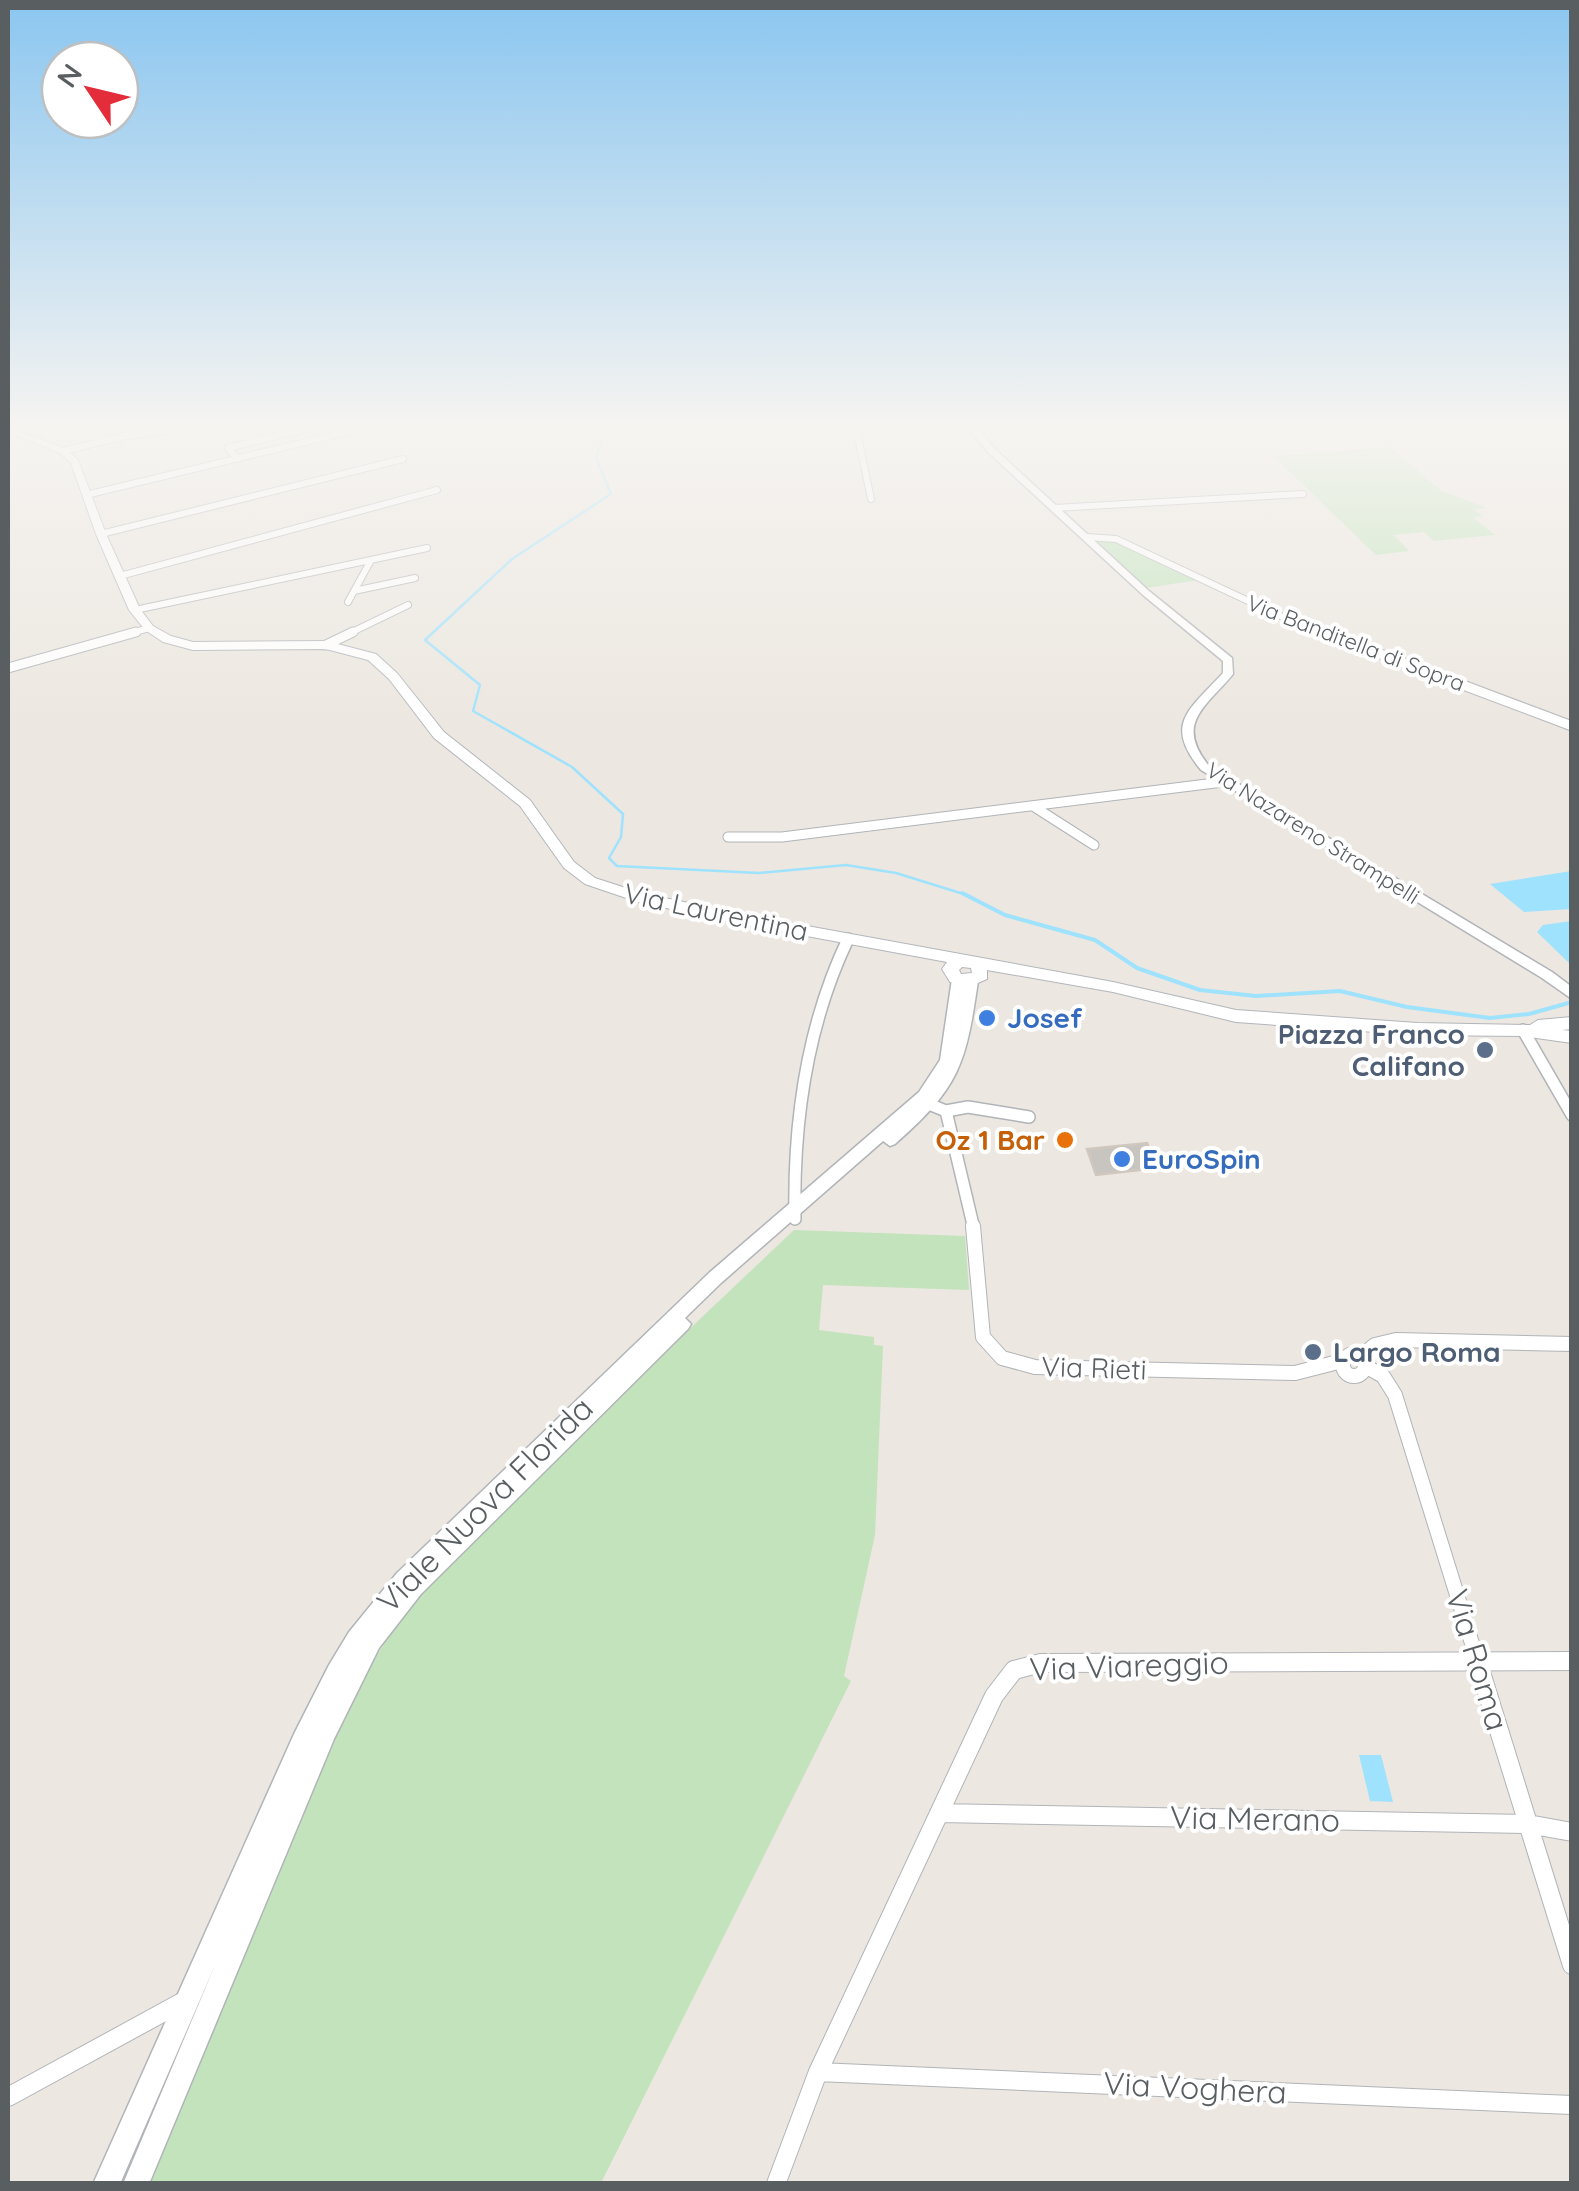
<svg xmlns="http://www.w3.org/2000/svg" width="1579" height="2191" font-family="Quicksand,sans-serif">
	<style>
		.green { fill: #c2e3bc }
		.water { fill: #9fe2fd }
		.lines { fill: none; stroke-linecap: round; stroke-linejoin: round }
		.stream-far1 { stroke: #9fe2fd; stroke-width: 2.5 }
		.stream { stroke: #9fe2fd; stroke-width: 4 }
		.building { fill: #c8c4bf; stroke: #d0c8bf; stroke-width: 2.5 }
		.minor-far4-casing { stroke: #b1b4b8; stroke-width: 8 }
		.minor-far3-casing { stroke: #b1b4b8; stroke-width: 11 }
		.minor-far2-casing { stroke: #b1b4b8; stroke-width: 14 }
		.minor-far1-casing { stroke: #b1b4b8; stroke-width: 16 }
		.minor-casing { stroke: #b1b4b8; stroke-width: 20 }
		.tertiary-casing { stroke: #b1b4b8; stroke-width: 3 }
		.secondary-casing { stroke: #b2b6bb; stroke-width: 2 }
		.minor-far4 { stroke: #fff; stroke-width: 6 }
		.minor-far3 { stroke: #fff; stroke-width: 9 }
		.minor-far2 { stroke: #fff; stroke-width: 11 }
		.minor-far1 { stroke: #fff; stroke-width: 14 }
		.minor { stroke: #fff; stroke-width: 18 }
		.tertiary { fill: #fff; fill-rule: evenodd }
		.secondary { fill: #fff; fill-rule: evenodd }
		.shop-dot { fill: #3f7fe0; stroke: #fff; stroke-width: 4 }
		.service-dot { fill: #5c6f8a; stroke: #fff; stroke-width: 4 }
		.food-dot { fill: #e8710a; stroke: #fff; stroke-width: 4 }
		.labels { text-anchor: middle; stroke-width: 8; stroke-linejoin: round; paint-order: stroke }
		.far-street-label { font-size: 22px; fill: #595e61; stroke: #fff }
		.street-label { font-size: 28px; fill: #595e61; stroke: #fff }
		.shop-label { font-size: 28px; font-weight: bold; fill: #366cbe; stroke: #fff; text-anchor: start }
		.service-label { font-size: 28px; font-weight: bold; fill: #4e5e75; stroke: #fff; text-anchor: end }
		.food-label { font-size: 28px; font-weight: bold; fill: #c56008; stroke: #fff; text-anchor: end }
		.near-street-label { font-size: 32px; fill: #595e61; stroke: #fff }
	</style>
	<rect width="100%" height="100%" fill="#ece7e0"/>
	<!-- green -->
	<path class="green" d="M1390,447L1442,491L1487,508L1474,509L1482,516L1474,518L1495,535L1434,541L1424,532L1394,535L1409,551L1376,555L1273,456Z
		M1096,540L1118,542L1198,580L1146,588Z
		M794,1230L965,1236L969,1290L823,1285L819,1330L874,1337V1345L883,1346L875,1535L844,1676L851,1681L601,2183L144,2184L359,1684L409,1604L569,1443Z"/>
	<!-- water -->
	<path class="water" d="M1571,871V909L1524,912L1490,884Z
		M1571,921H1572L1571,965L1537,932L1543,925Z
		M1359,1755H1381L1393,1802L1370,1801Z"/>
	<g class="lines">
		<!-- stream-far1 -->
		<path class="stream-far1" d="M601,427L604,432L596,458L611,494L512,559L425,640L480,685L473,711L572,767L623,814L621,837L609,858L617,866L759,873L846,865L896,873L970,896
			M1548,427L1572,440"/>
		<!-- stream -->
		<path class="stream" d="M962,893L1005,915L1095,940L1137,968L1200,990L1256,996L1340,991L1407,1007L1490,1018L1529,1014L1572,1002"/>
	</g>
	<!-- building -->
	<path class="building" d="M1147,1143L1158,1168L1096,1175L1087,1149Z"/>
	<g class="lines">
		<!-- minor-far4 casing -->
		<g class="minor-far4-casing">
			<path id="minor-far4" d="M856,427L871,499
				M63,451L125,436L189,427
				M238,459L228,448L312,427
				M90,494L368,427
				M1054,508L1303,494
				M101,534L403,459
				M1087,537L1116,539L1278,615L1329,634
				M120,576L437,490
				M354,591L415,578
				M348,602L370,562
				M135,610L427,548
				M128,634L149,628
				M348,634L408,605"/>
		</g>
		<!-- minor-far3 casing -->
		<g class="minor-far3-casing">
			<path id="minor-far3" d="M1322,632L1572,726
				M326,645L353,632
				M8,668L136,632
				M1033,806L1094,845
				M728,837H782L1223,782"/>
		</g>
		<!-- minor-far2 casing -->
		<g class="minor-far2-casing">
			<path id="minor-far2" d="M1523,1030L1572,1115
				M931,1105L946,1111L974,1229
				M946,1111L968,1107L1029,1117
				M795,1219C793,1122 806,1027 848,939"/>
		</g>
		<!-- minor-far1 casing -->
		<g class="minor-far1-casing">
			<path id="minor-far1" d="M973,1226L983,1337L1002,1358L1035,1367L1295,1373L1342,1361
				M1343 1365a11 11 0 1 1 22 0a11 11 0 1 1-22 0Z
				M1360,1357L1375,1345L1396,1340L1572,1344
				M1367,1367L1383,1376L1395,1395L1475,1653"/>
		</g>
		<!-- minor casing -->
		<g class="minor-casing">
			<path id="minor" d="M1474,1650L1572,1965
				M939,1813L1528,1824L1572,1832
				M818,2072L1572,2105
				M8,2097L184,2001
				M776,2184L818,2072L994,1696L1014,1670L1041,1663L1572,1661"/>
		</g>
		<!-- tertiary casing -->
		<g class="tertiary-casing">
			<path id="tertiary" d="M967,427H976L996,450L1149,591L1232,658L1233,674C1206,707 1174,723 1209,766L1552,972L1572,987V999L1542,978L1201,770C1163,724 1189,710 1223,673V661L1143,595L990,454Z
				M959,974L966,979L976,978L978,981C966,1064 960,1087 895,1144L890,1146L883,1141L721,1283L685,1318L691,1324L688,1329L421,1594L379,1648L334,1739L149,2184H123L216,1963L120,2184H93L294,1734L329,1665L349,1632L397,1573L709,1273L919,1092L940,1060L952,979Z"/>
		</g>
		<!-- secondary casing -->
		<g class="secondary-casing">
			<path id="secondary" d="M8,427L66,449L78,460L106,534L140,609L153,626L171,636L193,642L326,641L376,654L397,673L444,732L530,800L574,862L595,878L641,893L736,913L1113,982L1236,1010L1417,1023L1530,1025L1538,1020L1572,1017V1029L1562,1030L1572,1031V1043L1523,1036L1417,1035L1236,1022L1113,992L987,970V979L971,986L950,982L942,969L947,962L736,923L638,902L585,884L564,868L520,806L434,738L389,679L368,660L326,649L193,650L163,642L145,630L129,610L96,534L71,463L60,453L8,432ZM962,967L971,968L972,973L961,974L959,970Z"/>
		</g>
		<!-- minor-far4 -->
		<use href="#minor-far4" class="minor-far4"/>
		<!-- minor-far3 -->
		<use href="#minor-far3" class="minor-far3"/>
		<!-- minor-far2 -->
		<use href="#minor-far2" class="minor-far2"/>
		<!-- minor-far1 -->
		<use href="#minor-far1" class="minor-far1"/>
		<!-- minor -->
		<use href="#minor" class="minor"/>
		<!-- tertiary -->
		<use href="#tertiary" class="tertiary"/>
		<!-- secondary -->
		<use href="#secondary" class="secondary"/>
	</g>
	<!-- sky -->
	<linearGradient id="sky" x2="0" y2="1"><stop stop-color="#8bc6f0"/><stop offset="0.58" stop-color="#f6f4f1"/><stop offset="1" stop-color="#f6f4f1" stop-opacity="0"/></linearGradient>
	<rect width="1579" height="734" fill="url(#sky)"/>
	<!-- markers -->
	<g class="shop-dot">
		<circle cx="987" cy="1018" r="10"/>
		<circle cx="1122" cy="1159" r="10"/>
	</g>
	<g class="service-dot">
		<circle cx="1485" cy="1050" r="10"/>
		<circle cx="1313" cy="1352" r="10"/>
	</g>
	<circle class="food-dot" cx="1065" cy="1140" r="10"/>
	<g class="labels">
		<!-- far-street labels -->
		<g class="far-street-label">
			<text transform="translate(1356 643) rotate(21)" y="8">Via Banditella di Sopra</text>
			<text transform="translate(1313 833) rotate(32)" y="8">Via Nazareno Strampelli</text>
		</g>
		<!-- street labels -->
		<g class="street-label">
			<text transform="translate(716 912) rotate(12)" y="10">Via Laurentina</text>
			<text transform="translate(1094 1368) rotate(2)" y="10">Via Rieti</text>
		</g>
		<!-- shop labels -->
		<g class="shop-label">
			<text x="1007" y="1028">Josef</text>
			<text x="1142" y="1169">EuroSpin</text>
		</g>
		<!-- service labels -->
		<g class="service-label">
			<text x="1465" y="1044">Piazza Franco<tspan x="1465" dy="32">Califano</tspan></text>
			<text x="1333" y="1362" text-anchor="start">Largo Roma</text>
		</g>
		<!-- food labels -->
		<g class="food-label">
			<text x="1045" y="1150">Oz 1 Bar</text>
		</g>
		<!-- near-street labels -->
		<g class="near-street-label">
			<text transform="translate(485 1505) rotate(-45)" y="11">Viale Nuova Florida</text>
			<text transform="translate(1477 1660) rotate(73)" y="11">Via Roma</text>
			<text transform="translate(1129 1666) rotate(-2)" y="11">Via Viareggio</text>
			<text transform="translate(1255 1819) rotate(1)" y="11">Via Merano</text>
			<text transform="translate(1195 2088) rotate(3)" y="11">Via Voghera</text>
		</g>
	</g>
	<!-- border -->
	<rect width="1579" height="2191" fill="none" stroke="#595e61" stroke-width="20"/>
	<!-- north arrow -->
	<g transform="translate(90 90) rotate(305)"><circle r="48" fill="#ffffff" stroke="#bdbfc0" stroke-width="2.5"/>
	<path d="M0-8L18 38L0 25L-18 38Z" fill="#e42d3a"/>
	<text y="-15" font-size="28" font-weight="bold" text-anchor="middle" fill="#595e61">N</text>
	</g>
</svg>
